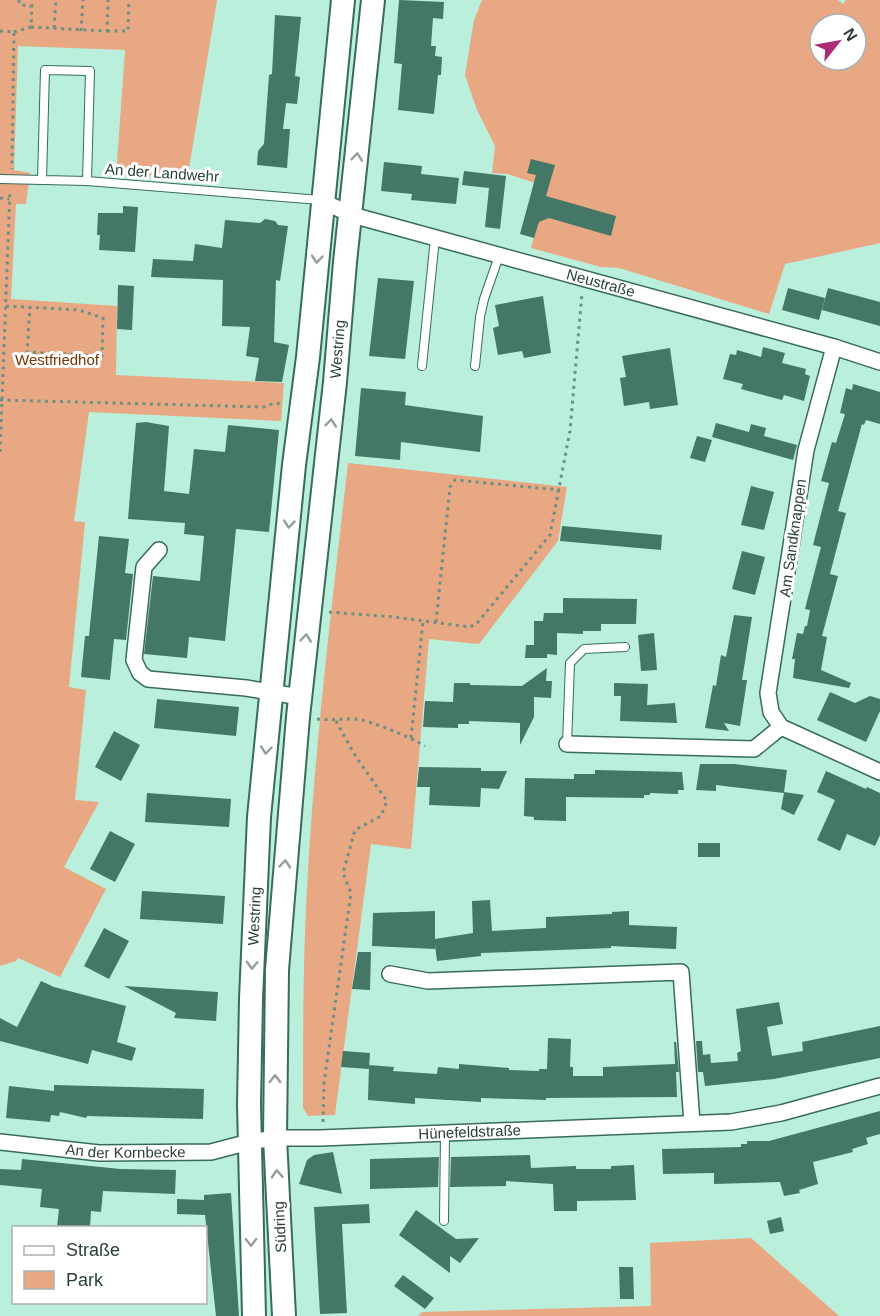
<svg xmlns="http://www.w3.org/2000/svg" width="880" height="1316" font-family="Helvetica,sans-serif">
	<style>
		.green { fill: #e9a884; fill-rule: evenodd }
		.building { fill: #447765 }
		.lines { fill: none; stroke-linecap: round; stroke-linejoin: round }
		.service-casing { stroke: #386b5a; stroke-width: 10 }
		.minor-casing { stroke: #386b5a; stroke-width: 18 }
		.secondary-casing { stroke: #386b5a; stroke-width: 26 }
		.path { stroke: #6c9183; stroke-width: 3; stroke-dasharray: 3 4.5; stroke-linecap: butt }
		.service { stroke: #fff; stroke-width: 8 }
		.minor { stroke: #fff; stroke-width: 15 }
		.secondary { stroke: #fff; stroke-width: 22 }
		.oneway { stroke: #949f9b }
		.labels { text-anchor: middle; stroke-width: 6; stroke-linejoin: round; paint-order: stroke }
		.street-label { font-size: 15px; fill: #293f37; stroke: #fff }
		.park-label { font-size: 15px; fill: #783502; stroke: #fff }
	</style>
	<rect width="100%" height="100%" fill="#b9efdb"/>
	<!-- green -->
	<path class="green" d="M0,0H217L188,174L116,177L125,50L18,46L14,170L30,173L26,204H16L11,299L117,306L116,375L284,383L281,421L89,412L74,521L85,522L69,687L86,690L75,800L99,802L64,867L106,889L60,977L18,958L16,961L0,966Z
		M482,0H838L843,4L846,0H880V243L785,264L769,314L619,268L601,267L531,248L548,187L507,174L492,173L495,146L477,110L465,75L474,20ZM820,24H856V60H820Z
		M348,463L567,487L558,541L479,644L429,639L411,849L371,844L335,1115L308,1116L303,1108C303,1061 303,1014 304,967C308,798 329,631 348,463Z
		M751,1238L839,1316H418L422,1312L651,1306L650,1243Z"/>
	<!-- building -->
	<path class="building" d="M399,0L444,2L443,19L433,18L431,46H436L435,56L442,57L441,75H438L434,114L398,110L402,64L394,63Z
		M275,15L301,17L295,76L300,77L297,104L286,103L283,129H290L287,168L257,165L258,151L264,144L269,75L272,74Z
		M531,159L555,165L546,196L616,216L611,236L549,218L539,222L534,238L520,234L536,175L527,173Z
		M384,162L422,166L421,174L459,178L456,204L411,200L412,194L381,191Z
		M464,171L506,176L500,229L485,227L489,188L462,185Z
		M123,206L138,207L135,252L99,250L100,235H97L98,213H123Z
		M265,219L275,221L278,225L288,226L280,281L276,280L274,342L289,345L282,382L255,381L259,358L246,356L250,327L222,326L223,280L151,277L153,259L193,261L195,244L222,248L225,220L260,223Z
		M378,278L414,281L405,359L369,356Z
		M118,285L134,286L132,330L117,329Z
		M788,288L825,298L819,320L782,310Z
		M828,288L880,302V326L822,310Z
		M543,296L551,353L524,358L522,351L498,355L493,328L499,326L495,305Z
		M763,347L785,353L782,363L806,369L805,374L810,376L804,401L784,395L782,400L741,389L743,384L723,379L730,354L736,355L737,350L761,357Z
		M670,348L678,405L650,409L649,402L624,406L620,378L626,377L622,356Z
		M853,384L880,392V424L866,420L864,425L862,424L838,511L846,513L830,574L838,576L822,636L827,637L821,670L851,683L849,688L793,678L795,659H792L797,633L803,634L805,626H807L810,610L805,609L821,547L813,545L829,483L821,481L832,442L836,443L845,414L840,413L846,388L852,390Z
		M361,388L406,392L405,405L483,416L480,452L401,442L400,460L355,456Z
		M146,422L169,426L164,491L189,494L194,449L225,452L228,425L279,430L269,532L236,529L225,641L189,637L187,658L144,654L153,576L200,581L204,536L184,534L185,523L128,519L136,423Z
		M716,423L749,432L751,424L766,428L764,436L797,445L793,460L712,437Z
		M697,436L712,440L705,462L690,458Z
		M751,486L774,492L764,530L741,525Z
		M562,526L662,535L661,550L560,541Z
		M99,536L129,539L125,573L133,574L126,640L114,639L110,680L81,677L85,636H89Z
		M742,551L765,557L755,595L732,589Z
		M563,598L637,599L636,624H601V631H583V634L557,633V655L547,654V658H525L526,645H534V621H543L544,613H563Z
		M734,615L752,617L742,680H747L740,726L724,723L729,731L705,728L713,685L716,686L721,655L726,657Z
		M654,633L657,670L641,671L638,635Z
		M547,668L546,681H552L551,698L534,697V717L520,745V723L469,721V724H458V728L423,727L425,701L453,702L454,683H470V685L522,686Z
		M614,683L648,684L647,705L675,703L677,723L620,721L621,696H614Z
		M830,692L855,703L870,696L880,699V711L866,742L817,720Z
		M157,699L239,707L236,736L154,728Z
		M114,731L140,745L121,781L95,767Z
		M700,764H734L787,770L784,792L804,795L794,815L781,809L784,793L716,785V791L696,790Z
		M419,767L481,768V771H507L499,789L481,788L480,807L429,805L430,787H417Z
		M595,770L682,772L684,790H678V794L650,793V795H644V798L566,797V821L534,820V817L524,816L525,778L574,779V774H595Z
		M826,771L866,789L867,787L880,793V835L875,846L847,834L840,851L817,840L835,800L817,792Z
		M147,793L231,799L229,827L145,822Z
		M110,831L135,844L115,882L90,869Z
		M698,843H720V857H698Z
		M142,891L225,896L223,924L140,919Z
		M490,900L492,931L546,928V917L612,914V912L629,911V925L677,927L676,949L611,946V948L481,953V956L437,961L435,945V949L372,946L373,913L435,911V939L473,933L472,901Z
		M104,928L129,941L109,979L84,966Z
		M358,952H371L370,990L352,989Z
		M41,981L54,987L126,1006L117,1042L136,1048L132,1061L92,1050L88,1064L0,1041V1018L17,1027Z
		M124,986L218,992L216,1021L174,1018L176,1013Z
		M779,1002L783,1024L767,1027L772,1056L803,1051L802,1042L880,1026V1058L774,1079L705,1086L703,1072H698L696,1041H702L703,1055L710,1054L711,1063L738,1061L737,1053L741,1051L736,1009Z
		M548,1038L571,1039L570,1067H573V1076H603V1067L675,1064L674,1042H676L679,1072H676L677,1097L546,1098V1100L481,1098V1102L415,1098V1104L368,1100L369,1065L394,1067L393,1071L437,1074L438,1067L459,1069V1064L509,1068V1070L539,1071V1069H547Z
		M343,1051L370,1053L369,1069L341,1067Z
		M54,1085L204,1089L203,1119L87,1116L86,1118L60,1112L59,1116L51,1115L50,1122L6,1118L9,1086L54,1091Z
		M880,1111V1134L866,1138L868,1144L852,1149L853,1152L813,1162L818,1184L799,1190L800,1193L784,1196L780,1182L714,1184V1173L663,1174L662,1149L741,1147V1144H747V1141H769Z
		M333,1152L342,1194L299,1184L307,1160L314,1155Z
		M530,1155L531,1168L576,1166V1169H611V1166L634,1165L636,1200L577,1201V1211H554L553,1184L506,1181V1186L450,1187L451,1157Z
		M439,1157L438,1187L370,1189V1159Z
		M22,1159L120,1169L176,1170L175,1194L103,1191L101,1212L91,1211L90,1227H57L59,1209L40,1207L42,1189L0,1185V1169L21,1170Z
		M231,1193L239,1316H216L205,1215L177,1214V1199L204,1200V1195Z
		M369,1204L370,1223L342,1224L347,1313L320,1314L314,1207Z
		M416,1210L456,1239L479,1238L460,1263L450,1256V1273L399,1235Z
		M781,1217L784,1231L770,1234L767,1221Z
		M619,1267H633L634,1299H620Z
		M403,1275L434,1298L425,1309L394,1286Z"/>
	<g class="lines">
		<!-- service casing -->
		<g class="service-casing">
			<path id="service" d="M0,179L87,181L320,200
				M42,180L45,70L90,71L87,181
				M422,366L435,238
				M475,366L480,317L484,299L499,256
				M567,744L570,663L584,649L625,647
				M444,1221L445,1133"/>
		</g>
		<!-- minor casing -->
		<g class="minor-casing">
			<g id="minor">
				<path id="s1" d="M322,201L352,215L834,347L880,362"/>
				<path d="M834,347L806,450L768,693L771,712L781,727L880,772"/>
				<path d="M159,550L144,567L134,660L140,673L148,679L246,688L300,697"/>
				<path d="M567,744L754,749L781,727"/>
				<path d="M390,974L428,981L681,972L692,1123"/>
				<path id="s2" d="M0,1142L99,1153L211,1152L249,1142L275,1138H320L731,1122L781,1113L880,1086"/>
			</g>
		</g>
		<!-- secondary casing -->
		<g class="secondary-casing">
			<g id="secondary">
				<path id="s3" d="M254,1316L249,1104L251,999L259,817L294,465L308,357L343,0"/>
				<path id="s4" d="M284,1316L275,1138L277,970L298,717L335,382L345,262L373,0"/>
			</g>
		</g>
		<!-- path -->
		<path class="path" d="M19,0V4L31,7
			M31,27L107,31L108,0
			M54,28L56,0
			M0,31L14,32L12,169
			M81,31L83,0
			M107,31H128L129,0
			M14,32L31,27L32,0
			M0,198L9,199
			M6,306L79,310L103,318L102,356L27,352L30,307
			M0,400L264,407L275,403L282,404
			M0,452L10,191
			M329,612L394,617L470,627L478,622L550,535L570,431L582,293
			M436,622L450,487L455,480L560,490
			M317,719C330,720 342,719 355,719C370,720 412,738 425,746
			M411,738L423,621
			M323,1122L324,1083L351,893L343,873L355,830L381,816L387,801L356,757L336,721"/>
		<!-- service -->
		<use href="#service" class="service"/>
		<!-- minor -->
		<use href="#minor" class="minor"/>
		<!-- secondary -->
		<use href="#secondary" class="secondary"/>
	</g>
	<!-- one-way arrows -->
	<defs><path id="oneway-chevron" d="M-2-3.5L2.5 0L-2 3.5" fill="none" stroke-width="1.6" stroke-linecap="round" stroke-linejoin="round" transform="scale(1.5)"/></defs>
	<g class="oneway">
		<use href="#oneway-chevron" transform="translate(357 157) rotate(-84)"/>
		<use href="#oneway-chevron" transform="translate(317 259) rotate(95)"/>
		<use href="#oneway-chevron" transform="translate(331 423) rotate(-84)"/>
		<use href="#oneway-chevron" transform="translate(289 524) rotate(96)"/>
		<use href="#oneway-chevron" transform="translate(306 638) rotate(-84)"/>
		<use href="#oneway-chevron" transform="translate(266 750) rotate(96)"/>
		<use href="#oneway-chevron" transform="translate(285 864) rotate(-85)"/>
		<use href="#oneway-chevron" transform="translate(252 965) rotate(92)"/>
		<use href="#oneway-chevron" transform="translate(275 1079) rotate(-89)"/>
		<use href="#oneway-chevron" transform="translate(277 1174) rotate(-93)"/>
		<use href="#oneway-chevron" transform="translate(251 1242) rotate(89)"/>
	</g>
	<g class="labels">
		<!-- street labels -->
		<g class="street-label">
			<text transform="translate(162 173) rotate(4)" y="5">An der Landwehr</text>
			<text dy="5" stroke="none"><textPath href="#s1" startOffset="291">Neustraße</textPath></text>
			<text dy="5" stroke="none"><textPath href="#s4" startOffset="970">Westring</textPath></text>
			<text transform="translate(793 538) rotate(-82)" y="5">Am Sandknappen</text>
			<text dy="5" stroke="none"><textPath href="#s3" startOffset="400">Westring</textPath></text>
			<text dy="5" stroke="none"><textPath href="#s2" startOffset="472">Hünefeldstraße</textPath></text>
			<text dy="5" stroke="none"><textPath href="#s2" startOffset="126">An der Kornbecke</textPath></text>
			<text transform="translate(280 1227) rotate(-93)" y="5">Südring</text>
		</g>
		<!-- park labels -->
		<g class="park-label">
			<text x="57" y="365">Westfriedhof</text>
		</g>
	</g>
	<!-- legend -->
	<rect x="12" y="1226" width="195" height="78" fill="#ffffff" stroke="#a9b2af" stroke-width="1.5"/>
	<rect x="24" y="1246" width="30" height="9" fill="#ffffff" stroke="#a9b2af" stroke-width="1.5"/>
	<text x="66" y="1256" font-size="18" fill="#293f37">Straße</text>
	<rect x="24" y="1271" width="30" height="18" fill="#e9a884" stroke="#a9b2af" stroke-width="1.5"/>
	<text x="66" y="1286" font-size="18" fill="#293f37">Park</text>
	<!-- north arrow -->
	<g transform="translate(838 42) rotate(59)"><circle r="28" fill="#ffffff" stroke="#a9b2af" stroke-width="1.5"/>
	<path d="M0-4.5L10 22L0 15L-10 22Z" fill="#ad2b76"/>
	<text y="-9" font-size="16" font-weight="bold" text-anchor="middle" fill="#293f37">N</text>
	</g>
</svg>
